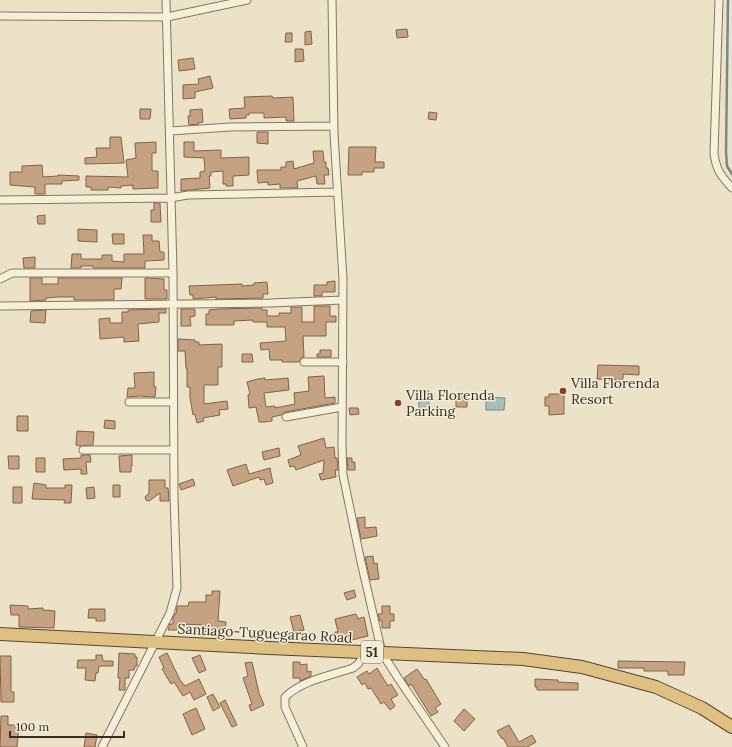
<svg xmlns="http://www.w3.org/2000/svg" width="732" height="747" font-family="Lora,serif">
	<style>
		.water { fill: #a9bfba; stroke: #708d88 }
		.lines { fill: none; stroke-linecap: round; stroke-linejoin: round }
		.stream { stroke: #708d88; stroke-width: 2.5 }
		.building { fill: #c5a282; stroke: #826247 }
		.minor-casing { stroke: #85765f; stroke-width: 9 }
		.trunk-casing { stroke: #544432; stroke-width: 14 }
		.minor { stroke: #f6f0db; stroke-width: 7 }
		.trunk { stroke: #dec083; stroke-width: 12 }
		.poi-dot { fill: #8f3934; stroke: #f3ecd7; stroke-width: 1.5 }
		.labels { text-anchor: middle; stroke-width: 3; stroke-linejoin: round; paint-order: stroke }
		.shield { fill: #f3ecd7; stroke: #6f6658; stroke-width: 1 }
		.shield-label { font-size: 13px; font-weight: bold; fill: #372d21 }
		.poi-label { font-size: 14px; fill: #372d21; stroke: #f3ecd7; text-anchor: start }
		.street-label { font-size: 14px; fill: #372d21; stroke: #f3ecd7 }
	</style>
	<rect width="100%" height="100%" fill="#ebe2c8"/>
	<!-- water -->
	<path class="water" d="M429,391V409H419L418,392Z
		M486,397L505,398L504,410H486Z"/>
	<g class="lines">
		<!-- stream -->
		<path class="stream" d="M728,0L726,152L727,166L732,174"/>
	</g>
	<!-- building -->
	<path class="building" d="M407,29L408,37L397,38L396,30Z
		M311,31L312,44L305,45V32Z
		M286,33H292V42H285Z
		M295,49H303L304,61L295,62Z
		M193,58L195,69L179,71L178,60Z
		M210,76L213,88L195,92V98L183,99V85L199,84L198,79Z
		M272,96L273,98L293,97L294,121H286V117L264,118V113H249V115H246V118L230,119L229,109L245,108L244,97Z
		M140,109H151L150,119H140Z
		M202,109L203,122L198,123L199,124L189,125L188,116H190V110Z
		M429,112L437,113L436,120L428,119Z
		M257,132H268V144L257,143Z
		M110,137H121L124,163L85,164V158L97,157L96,148H110Z
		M156,142V153H152V171H158V188L133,189V185L121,186V188L108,187V190H91V187H86V176L128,177L126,160L136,158L135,143Z
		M184,142H194V151L221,150V158L249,157V175L233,176V186H226V184H223V171L211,172V176H209L210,188L181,191V179L200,178V172L205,171L204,158L184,157Z
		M349,147H376L375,162H384V168H374V172H362V175H348Z
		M313,151H323L324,162H326V168H328L329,175H324L325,184H317L316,176L297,181L298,188H280V184L268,185V182L258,183L257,170H281V167H286V162L293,161L294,169L314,163Z
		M42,165L43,177L58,176V175L79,176V180L62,181V184H45V194H35V187L10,185V172H22V166Z
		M154,203H160L161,222H151V210H154Z
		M45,215V224H38L37,216Z
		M78,229L97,230V242L78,241Z
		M112,234H124V244H113Z
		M143,235H152V241H159L160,252H164V260L145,261V268H93V266H81V268H71L72,254H81V259H102V255H112V261L124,262V254H144Z
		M35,257V268H24L23,258Z
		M30,278H42V284H58V278H122L121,289H114V300H74V297H56L46,298V300L30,301Z
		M145,278L164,279V290H167V299H145Z
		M335,281V292H322V296H314V285H327V282Z
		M267,282L268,294H263V298L216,299V297L193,299V295H190L189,286L242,284V286L254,285V283Z
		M314,306H330V316H336V322H326V336H303L304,357H302L299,362H282V360H270L269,349L261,350L260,343L286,341L285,327H267V322H253V320L234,321V325H206V314H209V310L217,309L262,308V310H267V316H279V313H291V307H302V322H314Z
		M166,309V313H159V322L138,324L139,341L124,342V337L100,339L99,319L110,318V323H122V312H128V310Z
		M181,309H195V316L190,317L191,326H181Z
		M46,310L45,323L30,322L31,311Z
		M178,339L195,340V342H199V345L222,344V367H218V385H204V404L227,401L228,409L219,410L220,415L203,418L204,421L197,423L195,414L193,415L190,398V387H187V368H186L185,351H178Z
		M320,350H331V357H317V354H320Z
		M242,354H252L253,362H242Z
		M598,365L639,366V375L623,374V380L597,379Z
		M154,372V387H156L155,397L139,396L127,397L128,388H135L134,373Z
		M324,376L325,398L335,397V403L285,412L281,415L272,417V421L264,422H259L256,407L249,408L248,395L250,394L247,382L258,379L265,378V380L288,378L289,390L264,393L266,407L275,406V408L295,404L294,393L309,391L308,377Z
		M549,394H564V414L549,415V406H545V397H549Z
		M456,395L467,396V407H456Z
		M349,408H358L359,414L350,415Z
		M17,416H28V431H17Z
		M105,420L115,421V429L104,428Z
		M77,431L94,432L93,445L80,446L76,445Z
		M324,438L326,448L334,447L335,458H337L338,470H335L336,477L321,480L319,474L323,473L324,460L296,470L294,466L290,467L288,460L301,455L298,446Z
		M279,448L280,456L264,460L262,452Z
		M81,455H90L91,462H86L87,474H81V469L64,470L63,459L81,458Z
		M132,455V466H131V472H120L119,456Z
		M8,456H19V469H9Z
		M36,458H45V472H36Z
		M347,458H352V462H355V470H348Z
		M246,464L249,474L270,468L273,483L266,485L264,479L260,480L259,477L233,486L227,470Z
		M193,479L195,485L181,490L179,484Z
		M149,480H165V488H168L169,501H160V493L149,501L146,500L145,497L149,493Z
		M34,483L46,485V488H65V485H72L71,503H64L65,500L32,499Z
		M113,485H120V497H113Z
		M13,487H22V503H13Z
		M94,487L95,498L87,499L86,488Z
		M365,517V528L376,527L377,536L361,539L357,518Z
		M373,556L374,564L377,563L379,579L370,580L365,557Z
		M354,590L356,597L347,600L344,593Z
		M212,591H220L218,621L226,622L225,632H219L218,634L205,633V625L180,624V630H168L170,624H173V617L175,614H176L177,606H188L189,602H206V595H212Z
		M10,605L28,606V609L43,608V610L55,611L54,628L19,627V615H11Z
		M382,606H390V614H394V621H390V628H382V621H380L378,614H382Z
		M89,609H105V621H96V618H88Z
		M356,614L358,619L364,617L368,636L352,640L351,638L335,639V632H338L335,619Z
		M300,615L304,630L294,632L290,617Z
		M119,653L135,654V657H137V666H135L134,670H129V678H125V690H119L120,678H118Z
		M167,653L180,680L185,686L199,679L206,694L194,700L190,692L183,696L174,682L171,684L162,669L164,668L159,657Z
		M96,655H102L103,661H113V666H99L98,673H96L95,681L85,680L86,668H77L78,660H96Z
		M200,655L206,670L199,673L192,658Z
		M0,656H11V692H14V702H1Z
		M618,661L685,662L684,675H668V671H644V668H618Z
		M252,662L259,693L264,705L251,711L249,705L252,704L243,678L248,676L245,663Z
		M293,662H300V665L307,664V672L311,671V676L300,681V678H293Z
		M377,668L388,686L391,684L398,695L391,699L395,706L390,710L384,702L381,704L371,688L368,689L365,683L362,685L357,677L367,671L369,674Z
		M417,669L425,680L426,679L441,704L435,708L438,712L431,716L411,684L409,686L404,678Z
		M535,679L558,680V682L578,683V690H537V687H535Z
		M213,694L220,707L213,711L207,697Z
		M225,700L237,725L232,727L220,703Z
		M196,708L205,729L192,735L183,714Z
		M464,709L475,719L464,731L454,721Z
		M1,716H8V725H19L17,747H0Z
		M509,725L519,742L532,735L536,742L527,747H508L503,738L502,739L497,731Z
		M86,733L97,735L95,747H84Z"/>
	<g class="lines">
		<!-- minor casing -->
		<g class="minor-casing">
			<path id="minor" d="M332,0L334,134L343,279L342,446L343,475L361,562L382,653L400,681L445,747
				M719,0L714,153C716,170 721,176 732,188
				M0,16L167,17L247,0
				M170,131L230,127L334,126
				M0,200L170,198L188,195L337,192
				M0,279L12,273H173
				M0,306L271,303L343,300
				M304,362H343
				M129,402H173
				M286,417L342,407
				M83,450H173
				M102,747L170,613L177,588L174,497L173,273L166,0
				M303,747L285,707V697C303,680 329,676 353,668L358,664L366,652"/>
		</g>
		<!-- trunk casing -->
		<g class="trunk-casing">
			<path id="trunk" d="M0,634L269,648L523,659L582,667L656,687L702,708L732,727"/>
		</g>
		<!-- minor -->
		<use href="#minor" class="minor"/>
		<!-- trunk -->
		<use href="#trunk" class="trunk"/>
	</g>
	<!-- markers -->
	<g class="poi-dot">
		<circle cx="563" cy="391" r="4"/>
		<circle cx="398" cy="403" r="4"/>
	</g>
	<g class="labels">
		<!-- shield labels -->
		<rect class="shield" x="361" y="641" width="22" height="22" rx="3"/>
		<g class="shield-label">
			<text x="372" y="657">51</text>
		</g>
		<!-- poi labels -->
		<g class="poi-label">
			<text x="571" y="388">Villa Florenda<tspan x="571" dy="16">Resort</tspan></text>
			<text x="406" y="400">Villa Florenda<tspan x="406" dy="16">Parking</tspan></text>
		</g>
		<!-- street labels -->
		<g class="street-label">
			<text transform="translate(265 633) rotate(3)" y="5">Santiago-Tuguegarao Road</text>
		</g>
	</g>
	<!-- scale -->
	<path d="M10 731v6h114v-6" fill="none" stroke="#372d21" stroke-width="2"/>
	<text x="16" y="731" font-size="12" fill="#372d21" stroke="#f3ecd7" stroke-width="3" paint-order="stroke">100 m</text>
</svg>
